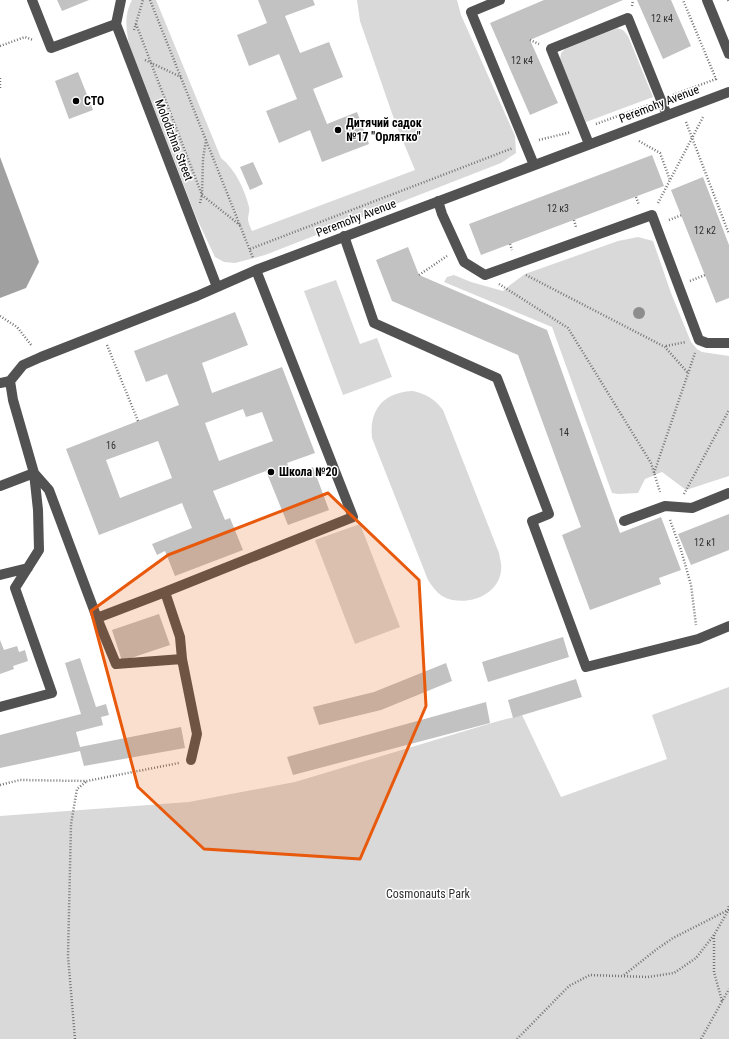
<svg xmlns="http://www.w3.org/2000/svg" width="729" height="1039" font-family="'Roboto Condensed',sans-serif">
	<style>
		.green { fill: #d9d9d9 }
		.water { fill: #a0a0a0 }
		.building { fill: #c2c2c2; fill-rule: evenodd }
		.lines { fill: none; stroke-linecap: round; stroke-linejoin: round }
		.path { stroke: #747474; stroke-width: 2.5; stroke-dasharray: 1 2; stroke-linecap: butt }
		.minor { stroke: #525252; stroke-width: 10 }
		.tree { fill: #8d8d8d }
		.marked { fill: #e8590c; fill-opacity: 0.2; stroke: #e8590c; stroke-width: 3; stroke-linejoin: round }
		.poi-dot { fill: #000; stroke: #fff; stroke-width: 1.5 }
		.labels { text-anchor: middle; stroke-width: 3; stroke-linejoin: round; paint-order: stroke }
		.number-label { font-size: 10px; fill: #303030 }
		.poi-label { font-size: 12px; font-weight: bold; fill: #000; stroke: #fff; text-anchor: start }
		.street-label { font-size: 12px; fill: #000; stroke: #fff }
		.park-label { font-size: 12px; fill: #303030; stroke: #fff }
	</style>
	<rect width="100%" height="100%" fill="#fff"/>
	<!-- green -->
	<path class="green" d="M132,0H156L221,158C235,169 245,190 249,207C250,211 248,215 248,219C248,223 251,228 252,231L415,170L395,122L360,21L357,0H457L461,15L515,136L516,153L501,163L265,255L235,263L224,262L215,257L196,217L129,44C126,28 124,15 132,0Z
		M617,28L623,30L628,36L653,97L586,122L560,61L561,53L565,49Z
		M638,237L653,241L671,293L691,342L697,349L702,352L729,356V476L686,490L662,472L645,479L638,493L618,494L612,493L552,327L444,282L447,277L454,275L471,282L503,291L510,285L525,274L618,241Z
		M336,280L360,344L377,338L392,377L343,395L304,291Z
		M413,391C426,394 435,399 443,410L499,553C500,559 502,565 501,571C498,597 463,608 442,596C436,592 432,586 428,580L372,438C369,409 384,392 413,391Z
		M360,524L400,627L355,644L315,540Z
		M729,687V1039H0V816L189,802L295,782L495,722L522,715L561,797L667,759L652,715Z"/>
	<!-- water -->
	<path class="water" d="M0,157L39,262L26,288L0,298Z"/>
	<!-- building -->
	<path class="building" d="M57,0H89L62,11Z
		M258,0H313L315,5L285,16L300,53L329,42L343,77L313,89L327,124L357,112L369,144L322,162L310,130L279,143L266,111L297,99L279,54L249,66L237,35L267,23Z
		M544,0H623L530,40L558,103L530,115L490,23Z
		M637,0H671L691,46L663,59Z
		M78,72L93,110L69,119L55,81Z
		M652,155L664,186L481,255L469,224Z
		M253,162L263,184L250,190L240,167Z
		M703,177L729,245V298L716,303L671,190Z
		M408,247L419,275L547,330L620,533L661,517L681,570L659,578L661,584L590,610L562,535L581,527L518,355L392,301L376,260Z
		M235,312L248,345L202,363L212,393L282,367L315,453L287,463L292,475L313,467L329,510L288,525L266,471L213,491L225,520L230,518L243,550L175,576L165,551L157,555L152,544L192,528L182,503L99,535L66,449L179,405L167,374L146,382L134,351ZM243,409L246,417L262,412L273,441L219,461L205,423ZM158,441L172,478L120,498L106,460Z
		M729,514V550L691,565L678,534Z
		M159,614L170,645L122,661L112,630Z
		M563,637L569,657L488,682L482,662Z
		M0,640L4,650L17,646L19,652L25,650L28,661L13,666L14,669L0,674Z
		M80,658L96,707L106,704L109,715L101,717L103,725L76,732L80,747L181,727L185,748L84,766L80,751L0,768V735L81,714L65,663Z
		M446,663L452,681L381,710L319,725L313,707L374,692Z
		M576,679L582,697L513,718L508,700Z
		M486,702L490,723L293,775L287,757Z"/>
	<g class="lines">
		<!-- path -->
		<path class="path" d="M150,0L253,258
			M728,0L729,2
			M632,6L633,0
			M136,24L202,195L241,226
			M134,30L143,0
			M530,40L539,44
			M0,46L25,37L33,40
			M145,60L181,77
			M0,78V89
			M673,95L716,79L683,0
			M686,122L729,234
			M596,124L648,105
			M539,140L571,132
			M639,141L660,153L670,180
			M636,197L639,205
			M200,203L202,195L203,159L206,140
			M658,203L703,117
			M574,220L576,227
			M669,220L682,215
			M510,244L512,250
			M250,249L513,148
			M419,275L447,256
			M526,275L665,347L688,373
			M690,281L705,275
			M499,284L568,328L651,463L660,492
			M0,316L17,327L32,346
			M107,345L138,421
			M666,346L686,342
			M654,473L695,353
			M684,494L729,410
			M670,520L681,550L691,585L696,625
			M0,785L20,780L87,781L179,763
			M714,935V972L722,1001
			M624,975L657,949L673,938L728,910L729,905
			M75,1039L68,956L71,824L77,789L87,781
			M517,1039L569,986L590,975L648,977L674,973L696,958L714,935L729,909
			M701,1039L729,989"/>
		<!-- minor -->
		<path class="minor" d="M32,0L51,48L116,24
			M121,0L116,24L217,287
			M500,0L471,12L534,165
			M707,0L729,54
			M589,144L551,49L628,18L667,115
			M438,201L442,214L464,262L485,275L652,215L699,340L707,343H729
			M344,236L374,323L497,378L549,514L532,521L586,667L698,639L729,626
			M10,381L13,400L34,473L49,490L97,618L165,592L353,517L256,270
			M0,383L10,381L23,365L41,357L197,296L256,270L729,92
			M0,486L34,473L38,510L39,550L15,588L52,693L0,707
			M624,521L665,506L692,508L729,493
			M0,575L28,568
			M165,592L180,637L182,659L197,734L191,760
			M97,618L116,664L182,659"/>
	</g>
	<!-- trees -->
	<circle class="tree" cx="639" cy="313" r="6"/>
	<!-- marked area -->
	<path class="marked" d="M328,493L419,580L426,706L360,859L204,849L138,787L91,611L168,555Z"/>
	<!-- markers -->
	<g class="poi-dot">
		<circle cx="76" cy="101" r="4"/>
		<circle cx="338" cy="130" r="4"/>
		<circle cx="271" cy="472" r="4"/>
	</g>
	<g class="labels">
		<!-- number labels -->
		<g class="number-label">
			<text x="662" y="22">12 к4</text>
			<text x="522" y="64">12 к4</text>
			<text x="558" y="212">12 к3</text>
			<text x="705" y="234">12 к2</text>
			<text x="564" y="436">14</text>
			<text x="111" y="449">16</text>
			<text x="705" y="546">12 к1</text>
		</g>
		<!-- poi labels -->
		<g class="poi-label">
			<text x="84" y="105">СТО</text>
			<text x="346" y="127">Дитячий садок<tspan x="346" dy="14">№17 "Орлятко"</tspan></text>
			<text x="279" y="476">Школа №20</text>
		</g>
		<!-- street labels -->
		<g class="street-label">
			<text transform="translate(659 104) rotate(-21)" y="4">Peremohy Avenue</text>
			<text transform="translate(174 140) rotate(69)" y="4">Molodizhna Street</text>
			<text transform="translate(356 218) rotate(-21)" y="4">Peremohy Avenue</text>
		</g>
		<!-- park labels -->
		<g class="park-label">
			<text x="428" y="898">Cosmonauts Park</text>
		</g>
	</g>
</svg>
